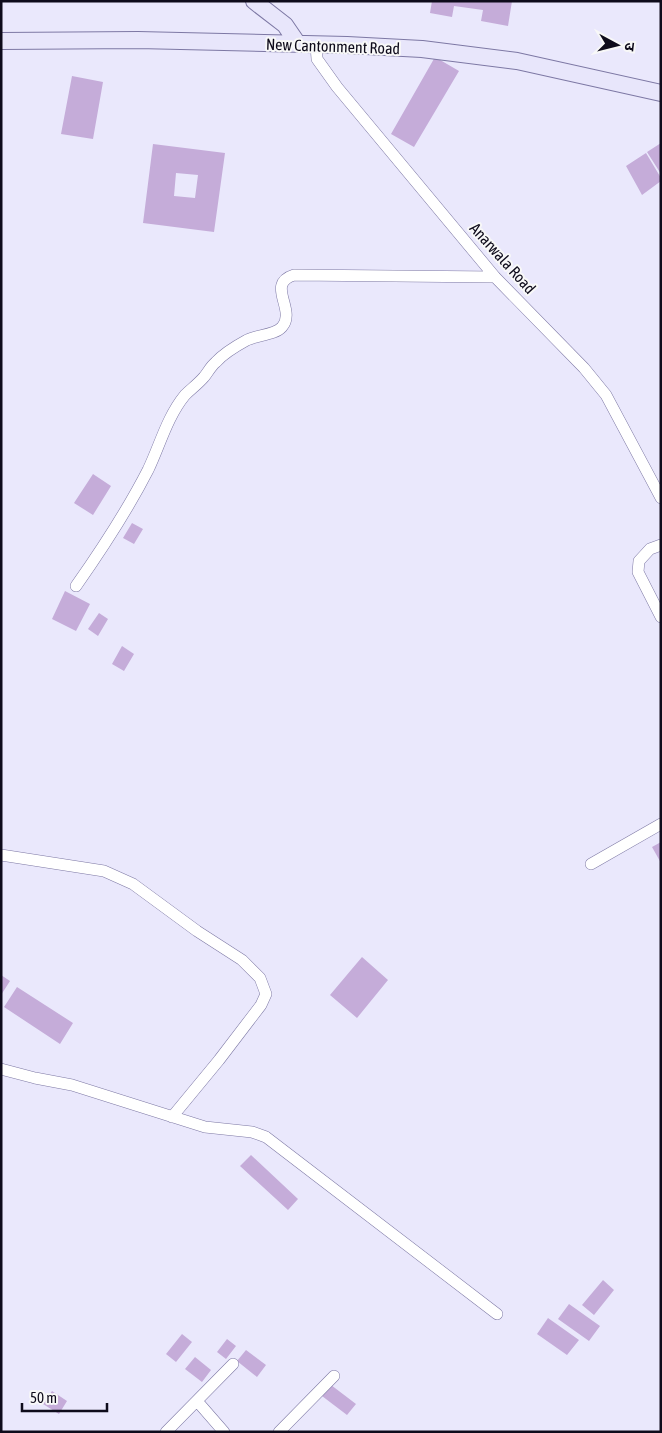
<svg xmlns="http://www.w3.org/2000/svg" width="662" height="1433" font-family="'Asap Condensed','Noto Sans Devanagari',sans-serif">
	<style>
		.building { fill: #c5acd9; fill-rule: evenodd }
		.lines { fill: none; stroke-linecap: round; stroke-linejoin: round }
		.street-casing { stroke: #7d78a4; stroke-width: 12 }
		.secondary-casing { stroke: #7d78a4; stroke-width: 18 }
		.street { stroke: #fff; stroke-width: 11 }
		.secondary { stroke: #e8e6fb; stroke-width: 16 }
		.labels { text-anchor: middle; stroke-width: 4; stroke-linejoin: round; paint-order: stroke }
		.street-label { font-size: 16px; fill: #0e0b1b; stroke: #f8f8f8 }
	</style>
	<rect width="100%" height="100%" fill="#eae8fc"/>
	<!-- building -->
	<path class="building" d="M432,1H512L508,26L481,21L483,10L454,6L452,17L430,13Z
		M435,57L459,71L414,147L391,134Z
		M72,76L103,82L93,139L61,134Z
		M661,143V174L647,152Z
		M153,144L225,153L214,232L143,223ZM176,173L198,175L195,198L174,196Z
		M646,153L661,178V181L642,195L626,166Z
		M93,474L111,486L93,515L74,503Z
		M132,523L143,529L134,544L123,538Z
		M65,591L90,604L76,631L52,619Z
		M99,613L108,619L98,636L88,629Z
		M122,646L134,654L124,671L112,664Z
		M661,842V863L652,847Z
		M362,957L388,980L357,1018L330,995Z
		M1,975L10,981L1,995Z
		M17,987L73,1023L60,1044L4,1007Z
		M251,1155L298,1199L288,1210L240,1166Z
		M603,1280L614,1290L594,1315L582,1305Z
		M569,1304L600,1326L589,1341L558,1319Z
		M548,1318L579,1340L567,1355L537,1334Z
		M182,1334L192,1342L176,1362L166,1354Z
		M227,1339L236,1346L226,1359L217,1352Z
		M246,1350L266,1365L257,1377L237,1361Z
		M195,1357L211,1370L202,1382L185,1369Z
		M331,1385L356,1404L347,1415L322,1396Z
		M52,1391L67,1401L59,1414L43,1404Z"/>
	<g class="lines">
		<!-- street casing -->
		<g class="street-casing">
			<path id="street" d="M316,45L317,59L337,87L495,277L584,368L606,395L661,498
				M661,545L650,549L639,561L638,572L661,617
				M76,586C102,549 127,511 148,470C160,445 167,417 185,395C191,389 198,384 204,377C208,372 211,366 216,362C224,353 236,346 247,340C257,335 275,335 282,327C297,310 265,284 294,275L495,277
				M1,855L104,871L133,884L197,931L242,960L260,978L266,994L261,1005L219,1060L172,1117
				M591,864L661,824
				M1,1069L35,1078L72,1085L205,1127L252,1132L266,1137L497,1314
				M197,1401L224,1432
				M166,1432L233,1364
				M279,1432L334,1376"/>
		</g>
		<!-- secondary casing -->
		<g class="secondary-casing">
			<path id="secondary" d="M254,1L285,25L298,44
				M1,41L138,40L347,45L422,49L517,61L661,93"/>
		</g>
		<!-- street -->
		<use href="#street" class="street"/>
		<!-- secondary -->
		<use href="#secondary" class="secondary"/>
	</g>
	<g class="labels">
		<!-- street labels -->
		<g class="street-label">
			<text transform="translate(333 46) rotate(2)" y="6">New Cantonment Road</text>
			<text transform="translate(503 258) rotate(48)" y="6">Anarwala Road</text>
		</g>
	</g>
	<!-- border -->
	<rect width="662" height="1433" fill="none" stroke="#0e0b1b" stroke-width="5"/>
	<!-- north arrow -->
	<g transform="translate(617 45) rotate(97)" stroke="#f8f8f8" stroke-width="4" paint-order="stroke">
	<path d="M0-4L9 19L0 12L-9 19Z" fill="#0e0b1b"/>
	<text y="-8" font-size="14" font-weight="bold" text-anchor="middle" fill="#0e0b1b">उ</text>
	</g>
	<!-- scale -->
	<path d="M22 1403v8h85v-8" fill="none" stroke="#0e0b1b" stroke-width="2.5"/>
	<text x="30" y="1403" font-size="15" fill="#0e0b1b" stroke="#f8f8f8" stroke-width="4" paint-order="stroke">50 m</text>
</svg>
